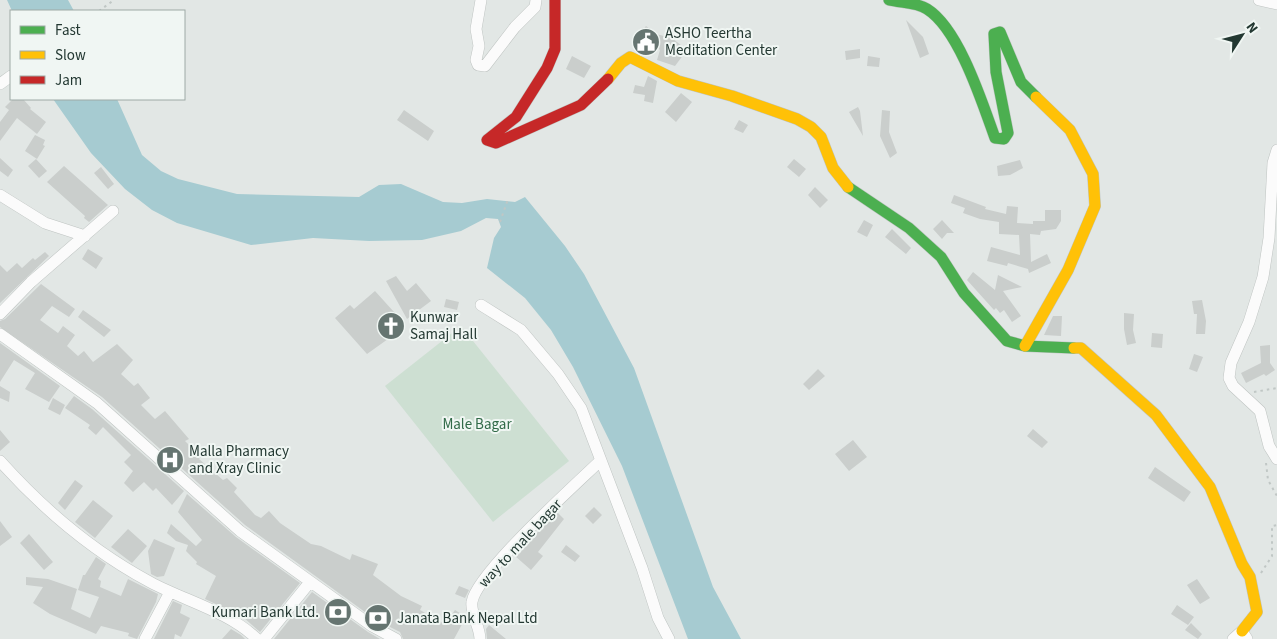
<svg xmlns="http://www.w3.org/2000/svg" width="1277" height="639" font-family="'Source Sans 3',sans-serif">
	<style>
		.green { fill: #cddfd2 }
		.water { fill: #a6cbd1 }
		.building { fill: #cacecc }
		.lines { fill: none; stroke-linecap: round; stroke-linejoin: round }
		.street-casing { stroke: #bfc4c2; stroke-width: 12 }
		.fast-casing { stroke: #bfc5c2; stroke-width: 12 }
		.slow-casing { stroke: #bfc5c2; stroke-width: 12 }
		.jam-casing { stroke: #bfc5c2; stroke-width: 12 }
		.path { stroke: #c0c7c5; stroke-width: 2; stroke-dasharray: 2.5 4; stroke-linecap: butt }
		.street { stroke: #fbfbfb; stroke-width: 11 }
		.fast { stroke: #4caf50; stroke-width: 11 }
		.slow { stroke: #ffc107; stroke-width: 11 }
		.jam { stroke: #c62828; stroke-width: 11 }
		.labels { text-anchor: middle; stroke-width: 4; stroke-linejoin: round; paint-order: stroke }
		.poi-label { font-size: 15px; fill: #233832; stroke: #f0f6f3; text-anchor: start }
		.park-label { font-size: 15px; fill: #316a48; stroke: #f0f6f3 }
		.street-label { font-size: 15px; fill: #233832; stroke: #f0f6f3 }
	</style>
	<rect width="100%" height="100%" fill="#e2e7e5"/>
	<!-- green -->
	<path class="green" d="M461,326L569,461L493,522L385,386Z"/>
	<!-- water -->
	<path class="water" d="M7,0H68L74,11H12Z
		M53,99H117L142,155L161,171L178,179L237,194L359,197L379,185L401,184L443,202L462,203L487,199L515,202L525,197L565,246L584,274L634,368L713,587L741,639H688L622,466L573,367L551,330L525,298L487,268L494,238L501,227L498,219L486,218L461,231L422,240L369,241L313,238L251,245L177,223L152,210L125,189L91,153Z"/>
	<!-- building -->
	<path class="building" d="M906,20L923,37L929,54L920,58Z
		M646,26L656,34L672,38L687,50L675,66L657,60L660,50L639,35Z
		M860,49V58L846,60L845,51Z
		M572,56L591,66L584,78L566,69Z
		M868,56L880,58L879,67L867,66Z
		M648,76L657,81L653,103L644,101L645,95L633,93L635,85L644,87Z
		M681,93L692,102L676,122L665,112Z
		M13,99H23L31,108L30,109L46,122L37,134L17,118L0,141V122L9,110L5,107Z
		M858,107L860,111L863,136L849,112Z
		M404,110L434,131L428,141L397,120Z
		M882,110L890,111L889,132L897,153L890,158L880,136Z
		M739,120L748,125L743,133L734,129Z
		M35,135L45,140L43,145L45,146L37,159L25,151Z
		M0,158L13,170L8,177L0,171Z
		M36,159L47,171L39,178L28,166Z
		M794,159L806,169L799,177L787,167Z
		M1020,160L1023,168L1010,175L998,176L997,166Z
		M64,166L108,205L89,222L84,218L85,216L47,182Z
		M101,167L114,184L108,189L94,173Z
		M815,187L828,200L820,208L808,195Z
		M954,195L986,207L985,209L1006,214L1007,206L1018,207L1017,223L1033,224V221H1045V210H1061V221L1056,229L1041,231L1040,235L1030,234L1031,262L1047,254L1051,263L1029,273L1028,269L1008,263L1007,266L987,261L991,247L1020,255L1019,235L999,234V222L980,219L963,213L965,208L951,203Z
		M864,220L873,225L867,237L857,232Z
		M942,220L954,233H947L942,239L933,229Z
		M892,229L911,248L906,254L885,237Z
		M88,249L103,258L96,269L82,259Z
		M45,252L49,256L0,303V265L7,272L17,263L22,268L33,258L35,260Z
		M973,272L995,290L998,275L1022,287L1003,291L1021,316L1012,322L1004,310L1000,313L996,308L994,310L967,280Z
		M396,276L407,291L416,283L431,301L407,319L386,281Z
		M41,284L75,309L69,317L52,306L40,320L58,333L63,326L75,335L67,346L78,356L84,351L93,362L117,344L133,360L121,374L134,386L138,383L150,398L141,405L155,419L165,411L189,439L185,441L201,457L199,459L223,480L227,478L237,488L234,492L255,515L261,518L269,511L280,523L311,544L321,546L350,560L352,554L378,564L373,575L401,596L422,606L420,610L443,623H446L455,610L466,617L454,639H403L400,632L376,620L245,525L102,397L0,327V321L5,319Z
		M375,291L403,322L388,339L367,354L335,318L350,305L354,309Z
		M446,299L459,302L457,310L444,307Z
		M1202,300L1206,321L1205,334H1196L1197,314H1194L1192,301Z
		M83,310L111,330L104,337L78,317Z
		M1124,313L1134,314L1133,330L1136,343L1127,345L1124,329Z
		M1053,316H1062L1061,336L1044,335Z
		M1152,333L1163,334L1162,348L1151,347Z
		M0,343L60,386L49,402L25,389L35,373L14,360L0,382Z
		M1270,345V363L1275,370L1266,376L1264,374L1246,383L1241,373L1261,363L1260,346Z
		M1194,354L1203,357L1197,372L1189,369Z
		M818,369L825,376L809,390L803,384Z
		M0,386L10,392L9,402L0,398Z
		M74,396L92,409L184,491L172,505L156,488L153,491L144,482L133,492L124,483L133,471L124,462L131,455L103,427L96,435L88,428L90,425L65,408Z
		M53,398L65,405L60,415L48,409Z
		M1033,429L1048,442L1042,448L1027,436Z
		M0,430L10,442L0,451Z
		M853,440L867,457L849,471L835,454Z
		M1155,467L1191,492L1184,502L1148,478Z
		M75,480L83,486L65,510L58,503Z
		M187,494L236,537L300,583L260,632L243,617L205,599L216,576L196,564L197,562L186,551L188,545L176,541L167,533L171,524L196,546L202,540L178,512Z
		M93,500L113,516L95,538L75,522Z
		M594,507L602,515L593,524L585,516Z
		M557,512L564,519L538,552L543,556L531,570L515,556Z
		M0,521L12,537L0,546Z
		M128,529L147,546L132,563L111,547Z
		M29,534L53,562L44,570L20,543Z
		M154,539L175,548L164,576L157,577L151,574L148,551Z
		M566,545L580,556L575,562L561,552Z
		M96,557L106,564L98,579L101,581L100,587L121,596L128,579L158,594L156,602L137,639L128,636L129,633L101,626L96,634L50,614L33,603L43,587L26,585V577L48,579L77,589L71,609L90,618L99,597L78,590L83,575H85Z
		M1197,579L1210,598L1200,604L1187,585Z
		M459,586L469,590L465,598L455,594Z
		M312,592L368,632L380,639H274Z
		M173,601L182,605L180,613L190,618L181,637L175,634L174,639H154Z
		M1177,605L1194,617L1188,625L1171,614Z
		M1191,623L1202,634L1198,639L1185,630Z
		M489,625L506,639H487L486,629Z
		M231,629L241,635L245,639H222Z"/>
	<g class="lines">
		<!-- street casing -->
		<g class="street-casing">
			<path id="street" d="M481,0L476,29L479,46L476,60L478,65L485,66L515,27L535,7L536,0
				M1259,0L1277,4
				M0,84L11,76
				M1277,150L1273,163L1269,238L1263,277L1249,322L1231,363L1229,378L1233,386L1260,411L1269,446L1277,459
				M0,195L45,223L85,236
				M481,305L521,330L558,374L581,408L642,568L658,618L669,639
				M0,314L31,282L113,211
				M0,334L97,403L240,531L372,626L396,639
				M0,461C43,509 94,552 150,582C185,601 228,611 257,639
				M145,639L170,592
				M264,639L310,582
				M480,639C480,627 470,613 472,602C476,574 575,485 600,461
				M1233,639L1242,631L1247,639"/>
		</g>
		<!-- fast casing -->
		<g class="fast-casing">
			<path id="fast" d="M889,0C901,3 916,2 927,9C959,29 982,102 995,138L1004,139L1008,133L996,72L994,34L1000,32L1021,82L1036,97
				M848,187L909,228L941,257L964,293L1007,341L1025,346L1074,348"/>
		</g>
		<!-- slow casing -->
		<g class="slow-casing">
			<path id="slow" d="M608,79L621,63L630,57L678,81L732,96L797,119L811,127L821,137L833,168L848,187
				M1025,346L1068,270L1095,206L1093,174L1070,130L1036,97
				M1074,348H1081L1156,415L1210,487L1242,564L1250,577L1257,612L1242,631"/>
		</g>
		<!-- jam casing -->
		<g class="jam-casing">
			<path id="jam" d="M555,0V49L547,68L516,117L487,140L496,143L581,105L608,79"/>
		</g>
		<!-- path -->
		<path class="path" d="M99,11L114,0
			M500,222L508,199
			M1254,392L1277,388
			M1266,463L1268,480L1277,496
			M1261,573L1272,556V526L1277,525"/>
		<!-- street -->
		<use href="#street" class="street"/>
		<!-- fast -->
		<use href="#fast" class="fast"/>
		<!-- slow -->
		<use href="#slow" class="slow"/>
		<!-- jam -->
		<use href="#jam" class="jam"/>
	</g>
	<!-- icons -->
	<defs>
		<g id="civic-disc" transform="scale(1.4375)"><circle r="9.5" fill="#667571" stroke="#f0f6f3"/><path d="M-.6-6.5H3V-4.5H.6V-3L4-1V1h2V6H-6V1h2V-1L-.6-3ZM-1.2 2.5V6h2.4V2.5Z" fill="#fff"/></g>
		<g id="church-disc" transform="scale(1.4375)"><circle r="9.5" fill="#667571" stroke="#f0f6f3"/><path d="M-1.2-6h2.4v3.5h3.3v2.4h-3.3V6h-2.4V-.1h-3.3v-2.4h3.3Z" fill="#fff"/></g>
		<g id="hospital-disc" transform="scale(1.4375)"><circle r="9.5" fill="#667571" stroke="#f0f6f3"/><path d="M-5-5h3v3.5h4V-5h3V5h-3V1.5h-4V5h-3Z" fill="#fff"/></g>
		<g id="bank-disc" transform="scale(1.4375)"><circle r="9.5" fill="#667571" stroke="#f0f6f3"/><path d="M-6-4H6V4H-6ZM0-2.3a2.3 2.3 0 1 0 0 4.6a2.3 2.3 0 1 0 0-4.6Z" fill="#fff"/></g>
	</defs>
	<g fill-rule="evenodd">
		<use href="#civic-disc" x="646" y="42"/>
		<use href="#church-disc" x="391" y="326"/>
		<use href="#hospital-disc" x="170" y="460"/>
		<use href="#bank-disc" x="338" y="612"/>
		<use href="#bank-disc" x="378" y="618"/>
	</g>
	<g class="labels">
		<!-- poi labels -->
		<g class="poi-label">
			<text x="665" y="38">ASHO Teertha<tspan x="665" dy="17">Meditation Center</tspan></text>
			<text x="410" y="322">Kunwar<tspan x="410" dy="17">Samaj Hall</tspan></text>
			<text x="189" y="456">Malla Pharmacy<tspan x="189" dy="17">and Xray Clinic</tspan></text>
			<text x="319" y="617" text-anchor="end">Kumari Bank Ltd.</text>
			<text x="397" y="623">Janata Bank Nepal Ltd</text>
		</g>
		<!-- park labels -->
		<g class="park-label">
			<text x="477" y="429">Male Bagar</text>
		</g>
		<!-- street labels -->
		<g class="street-label">
			<text transform="translate(520 543) rotate(-47)" y="5">way to male bagar</text>
		</g>
	</g>
	<!-- legend -->
	<rect x="10" y="10" width="175" height="90" fill="#f0f6f3" stroke="#9eaaa6"/>
	<rect x="20" y="26" width="25" height="8" fill="#4caf50" stroke="#9eaaa6"/>
	<text x="55" y="35" font-size="15" fill="#233832">Fast</text>
	<rect x="20" y="51" width="25" height="8" fill="#ffc107" stroke="#9eaaa6"/>
	<text x="55" y="60" font-size="15" fill="#233832">Slow</text>
	<rect x="20" y="76" width="25" height="8" fill="#c62828" stroke="#9eaaa6"/>
	<text x="55" y="85" font-size="15" fill="#233832">Jam</text>
	<!-- north arrow -->
	<g transform="translate(1242 35) rotate(54)" stroke="#f0f6f3" stroke-width="4" paint-order="stroke">
	<path d="M0-4L9 19L0 12L-9 19Z" fill="#233832"/>
	<text y="-8" font-size="14" font-weight="bold" text-anchor="middle" fill="#233832">N</text>
	</g>
</svg>
